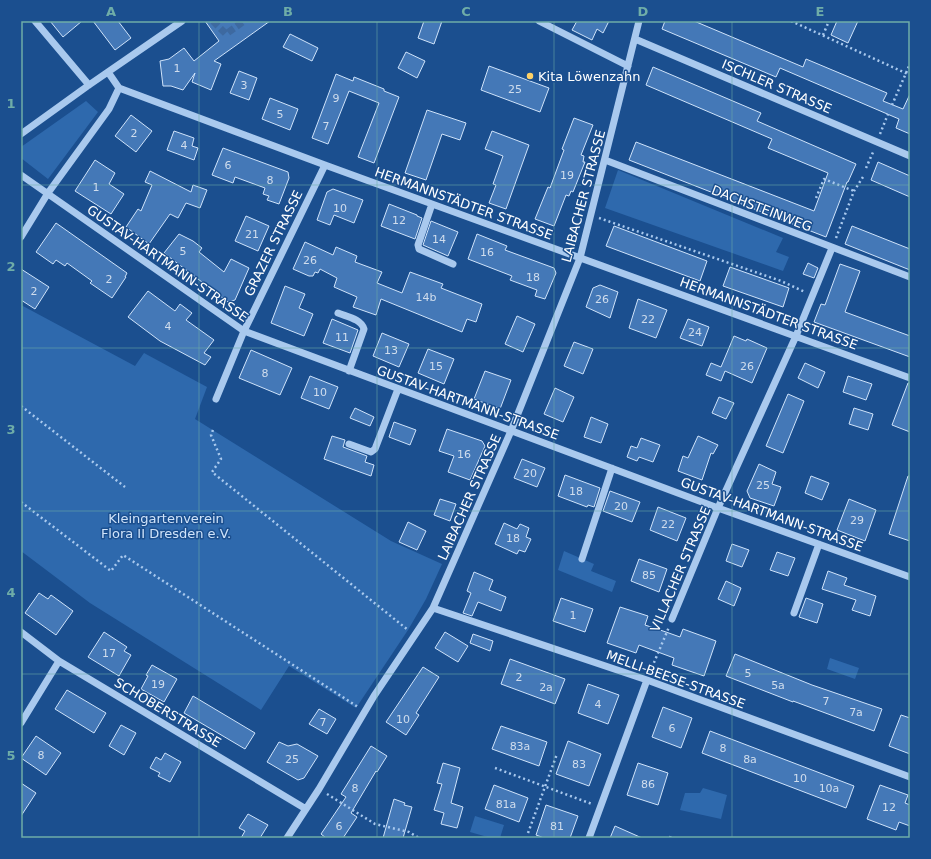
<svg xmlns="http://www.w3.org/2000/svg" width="931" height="859" font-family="'DejaVu Sans',sans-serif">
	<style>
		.green { fill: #2e69ad }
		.building { fill: #4478b7; stroke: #cfe3fa }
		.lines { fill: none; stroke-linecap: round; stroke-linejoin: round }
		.minor-tunnel { stroke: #3d69a0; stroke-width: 7; stroke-dasharray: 7 3.5; stroke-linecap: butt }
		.path { stroke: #a9c9ee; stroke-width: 2.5; stroke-dasharray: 2 3; stroke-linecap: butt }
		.minor { stroke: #a9c9ee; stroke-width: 7 }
		.grid { fill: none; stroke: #6fada8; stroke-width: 1; stroke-opacity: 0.55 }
		.poi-dot { fill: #ffd166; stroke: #1b4f8f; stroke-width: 1.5 }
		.labels { text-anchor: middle; stroke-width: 3; stroke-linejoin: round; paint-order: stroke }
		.number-label { font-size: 11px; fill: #d0dded }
		.poi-label { font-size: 13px; fill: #fff; stroke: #1b4f8f; text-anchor: start }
		.street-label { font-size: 13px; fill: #fff; stroke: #1b4f8f }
		.park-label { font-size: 13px; fill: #cfe3fa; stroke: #1b4f8f }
		.neatline { fill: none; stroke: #6fada8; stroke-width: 1.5 }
		.grid-label { font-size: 13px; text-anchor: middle; font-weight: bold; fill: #6fada8 }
	</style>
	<rect width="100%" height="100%" fill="#1b4f8f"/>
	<!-- green -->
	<path class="green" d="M86,101L98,112L48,179L21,158V147Z
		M618,170L783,238L776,252L789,257L783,271L605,208Z
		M21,305L135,366L144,353L207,387L195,419L391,541L442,564L426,599L408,630L356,708L289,666L261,710L90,603L21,551Z
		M564,551L594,564L591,571L616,581L612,592L558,570Z
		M830,658L859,668L855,679L827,669Z
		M703,788L727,795L721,819L680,810L685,793H700Z
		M475,816L504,825L500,838H491L470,832Z"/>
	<!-- building -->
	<path class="building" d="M50,21H82L63,37Z
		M93,21H118L131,38L115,50Z
		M205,21H270L214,61L221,64L211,90L192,82L195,73L183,90L171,86H163L160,61L169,59L184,48L194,61L219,41Z
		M424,21H442L434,44L418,38Z
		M577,21H609L603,33L597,29L592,40L572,30Z
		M665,21H694L803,67L806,59L887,93L883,101L903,109L910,94V134L896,128L899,119L780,68L776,77L662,29Z
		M837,21H858L848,43L831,35Z
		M290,34L318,48L312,61L283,47Z
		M406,52L425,61L417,78L398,68Z
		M489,66L549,88L540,112L481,90Z
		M653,67L761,113L757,121L856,164L848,182H847L826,237L629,160L636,142L814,211L828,173L768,148L772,139L646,85Z
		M239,71L257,78L249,100L230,93Z
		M336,74L353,81L354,77L384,89V91L399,97L374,163L358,157L379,103L349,91L328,144L312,138Z
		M270,98L298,109L290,130L262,119Z
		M427,110L466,123L460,140L442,134L426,180L405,173Z
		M131,115L152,131L136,152L115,136Z
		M574,118L593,125L581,155L584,156L583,162H585L573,192L571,191L569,196L566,195L554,226L535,219L548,187L550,188L564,150L562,149Z
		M174,131L194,138L192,146L198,148L194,160L167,150Z
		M492,131L529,145L506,209L489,203L496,185L493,184L503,156L485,149Z
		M223,148L288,172L289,178L279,204L267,200L269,196L263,194L265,188L235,177L233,183L212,175Z
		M95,160L115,173L109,184L124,194L111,214L75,191Z
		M878,162L910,176V197L871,180Z
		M150,171L191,192L193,185L207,190L200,208L186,203L178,218L170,214L149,244L126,227L138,209L141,211L152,185L145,182Z
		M333,189L363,200L354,223L334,215L330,225L317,220L327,192Z
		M389,204L417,215V216L422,218L415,239L381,226Z
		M246,216L269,226L258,251L235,241Z
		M431,221L458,232L448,256L423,245Z
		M56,223L127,273L125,277H126L112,298L90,283L92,281L67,263L65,266L56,260L53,264L36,252Z
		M614,226L707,261L700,281L606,246Z
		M852,226L910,249V270L845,244Z
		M179,234L193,241L202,248L199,252L224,272L231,259L249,268L235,300L228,302L164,253Z
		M477,234L507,246L505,250L554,268L556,273L545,299L535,296L537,290L510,280L512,276L468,259Z
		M305,242L333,255L336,247L357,256L355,262L382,272L377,283L402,293L410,272L443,284L441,288L482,304L476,322L467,319L462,332L381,299L376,315L353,307L357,297L334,287L337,278L320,269L318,273L315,272L313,276H309L293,269Z
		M808,263L818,268L814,278L803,274Z
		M840,264L860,271L845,312L910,336V357L814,322L821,304L825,305Z
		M730,267L789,288L783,307L723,286Z
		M21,269L49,287L35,309L21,300Z
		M600,285L618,292L610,318L586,307L593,288Z
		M285,286L305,294L299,308L313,314L304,336L271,323Z
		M148,291L175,311L180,304L192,313L186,320L214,340L204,353L211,357L205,365L160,341L128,317Z
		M638,299L667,310L656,338L629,328Z
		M517,316L535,324L523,352L505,344Z
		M332,319L358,330L350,353L323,343Z
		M688,319L709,327L702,346L680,338Z
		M382,333L409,344L399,367L373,356Z
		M734,336L746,341L747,339L767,348L752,383L725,371L721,381L706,375L711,363L721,367Z
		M574,342L593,349L583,374L564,366Z
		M428,349L454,359L444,384L418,373Z
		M251,350L292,368L280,395L239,378Z
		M805,363L825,372L818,388L798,378Z
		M485,371L511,380L500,409L474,399Z
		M310,376L338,387L329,409L301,398Z
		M848,376L872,384L866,400L843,392Z
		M908,383H910V432L892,425Z
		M555,388L574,397L563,422L544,414Z
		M788,394L804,401L783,453L766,446Z
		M719,397L734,403L726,419L712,413Z
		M355,408L374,417L370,426L350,418Z
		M854,408L873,414L868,430L849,424Z
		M591,417L608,424L601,443L584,437Z
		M394,422L416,430L410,445L389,437Z
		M447,429L482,441L485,446L470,480L448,472L454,456L439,451Z
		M332,436L345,440L343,447L367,456L365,462L374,465L371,476L324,459Z
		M698,436L718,445L713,454L711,453L702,480L678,471L683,456L688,458Z
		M641,438L660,445L653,462L639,457L637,461L627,457L631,446L637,448Z
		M522,459L545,468L537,487L514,478Z
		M759,464L776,472L772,484L781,487L774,506L750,498L747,491Z
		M565,475L600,488L594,507L588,505L587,507L558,496Z
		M811,476L829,483L822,500L805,493Z
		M908,476H910V541L889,534Z
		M610,491L640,502L632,522L603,511Z
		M440,499L456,504L450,521L434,515Z
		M849,499L876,510L865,541L837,530Z
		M658,507L686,518L677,541L650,530Z
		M408,522L426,531L417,550L399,542Z
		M504,523L517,529L520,524L529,528L526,537L531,539L525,552L519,550L517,554L495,544Z
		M732,544L749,550L742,567L726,561Z
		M777,552L795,558L788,576L770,570Z
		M639,559L667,569L659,592L631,581Z
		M828,571L847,578L844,585L876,596L870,616L852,610L856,600L822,589Z
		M474,572L493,580L489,590L506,597L501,611L478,602L472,616L463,613L471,593L467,591Z
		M726,581L741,588L734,606L718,599Z
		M39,593L48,599L51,595L73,611L56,635L25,613Z
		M561,598L593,609L585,632L553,621Z
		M806,598L823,604L817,623L799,617Z
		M620,607L648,616L645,625L666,632L680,637L683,629L716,641L704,676L672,665L674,658L639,645L636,653L607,643Z
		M104,632L127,647L124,651L131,655L119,676L88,657Z
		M445,632L468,646L458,662L435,648Z
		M473,634L493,641L490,651L470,643Z
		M735,654L812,685L882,709L874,731L793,701V702L726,676Z
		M510,659L565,679L555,704L501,684Z
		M152,665L177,679L164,702L141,689L148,676L146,675Z
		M423,667L439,677L416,713L419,715L406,735L386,722Z
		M588,684L619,695L608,724L578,713Z
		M67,690L106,713L94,733L55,709Z
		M193,696L255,733L245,749L184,713Z
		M663,707L692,718L681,748L652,737Z
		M319,709L336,719L327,734L309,724Z
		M901,715L910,718V754L889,746Z
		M121,725L136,733L124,755L109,746Z
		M501,726L547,742L539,766L492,749Z
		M710,731L854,786L846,808L702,753Z
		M36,736L61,753L46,775L21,758Z
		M568,741L601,754L589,786L556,774Z
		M279,742L288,746L297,744L318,756L304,778L298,780L267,762Z
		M371,746L387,756L377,772L376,771L351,813L357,817L343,838H326L321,834L346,797L341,794Z
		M165,753L181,762L170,782L158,776L160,773L150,768L156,757L161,760Z
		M443,763L460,768L451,803L463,807L457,828L441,824L444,813L434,810L442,784L437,783Z
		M638,763L668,773L658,805L627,795Z
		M21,783L36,793L21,816Z
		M494,785L528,798L519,822L485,809Z
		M880,785L908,795L905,803L910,805V826L899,822L896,830L867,819Z
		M394,799L405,803L404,805L412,807L403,838H383Z
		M546,805L578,816L570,838H544L536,835Z
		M248,814L268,825L260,838H241L245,831L239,828Z
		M615,826L642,838H610Z"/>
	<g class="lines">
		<!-- minor-tunnel -->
		<path class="minor-tunnel" d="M213,21L226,34L244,21"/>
		<!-- path -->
		<path class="path" d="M791,21L910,75
			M823,35L829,21
			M892,105L910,64
			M880,134L888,114
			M866,168L874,150
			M816,198L824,179L854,191
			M599,218L781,281L805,292
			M836,238L854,191L863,177
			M21,406L125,487
			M213,430L211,435L221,459L212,472L408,630
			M21,502L111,571L123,555L358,707
			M650,672L669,627
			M495,768L592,804
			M327,794L375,824L409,832L419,838
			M528,833L557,754
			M670,838L671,835"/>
		<!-- minor -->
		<path class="minor" d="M35,21L89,85
			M539,21L628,66
			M635,39L910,156
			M108,72L119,88L325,165L910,378
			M21,134L89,85L182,21
			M605,160L910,277
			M21,175L244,331L718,508L910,577
			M432,204L418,245L419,249L453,264
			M21,237L48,193L109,109L119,88
			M338,313C348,317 361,319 364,329L349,371
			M216,399L244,331L325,165
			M349,444L371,452L375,449L398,389
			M582,559L612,468
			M433,608L647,680L910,777
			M794,613L819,544
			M672,619L718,508L796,336L832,248
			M21,632L59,661L306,809
			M21,723L59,661
			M287,838L319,789L374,696L433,608L511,431L580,258L639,21
			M589,838L647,680"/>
	</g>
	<!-- grid -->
	<path class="grid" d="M199,21V838M377,21V838M554,21V838M732,21V838M21,185H910M21,348H910M21,511H910M21,674H910"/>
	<!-- markers -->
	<circle class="poi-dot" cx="530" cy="76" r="4"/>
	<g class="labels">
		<!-- number labels -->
		<g class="number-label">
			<text x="177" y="72">1</text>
			<text x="244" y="89">3</text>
			<text x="515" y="93">25</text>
			<text x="336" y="102">9</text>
			<text x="280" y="118">5</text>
			<text x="326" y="130">7</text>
			<text x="134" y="137">2</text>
			<text x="184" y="149">4</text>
			<text x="228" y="169">6</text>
			<text x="567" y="179">19</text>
			<text x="270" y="184">8</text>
			<text x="96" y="191">1</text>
			<text x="340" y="212">10</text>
			<text x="399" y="224">12</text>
			<text x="252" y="238">21</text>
			<text x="439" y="243">14</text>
			<text x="183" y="255">5</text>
			<text x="487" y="256">16</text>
			<text x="310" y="264">26</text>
			<text x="533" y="281">18</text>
			<text x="109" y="283">2</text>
			<text x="34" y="295">2</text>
			<text x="426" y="301">14b</text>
			<text x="602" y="303">26</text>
			<text x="648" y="323">22</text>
			<text x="168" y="330">4</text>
			<text x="695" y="336">24</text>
			<text x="342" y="341">11</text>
			<text x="391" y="354">13</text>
			<text x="436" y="370">15</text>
			<text x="747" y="370">26</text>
			<text x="265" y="377">8</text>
			<text x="320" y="396">10</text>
			<text x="464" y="458">16</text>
			<text x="530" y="477">20</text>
			<text x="763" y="489">25</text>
			<text x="576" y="495">18</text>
			<text x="621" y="510">20</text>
			<text x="857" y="524">29</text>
			<text x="668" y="528">22</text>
			<text x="513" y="542">18</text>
			<text x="649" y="579">85</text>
			<text x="573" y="619">1</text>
			<text x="109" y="657">17</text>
			<text x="748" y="677">5</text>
			<text x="519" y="681">2</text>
			<text x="158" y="688">19</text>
			<text x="778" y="689">5a</text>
			<text x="546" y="691">2a</text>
			<text x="826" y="705">7</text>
			<text x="598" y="708">4</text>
			<text x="856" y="716">7a</text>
			<text x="403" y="723">10</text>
			<text x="323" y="726">7</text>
			<text x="672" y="732">6</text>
			<text x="520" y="750">83a</text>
			<text x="723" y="752">8</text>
			<text x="41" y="759">8</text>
			<text x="292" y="763">25</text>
			<text x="750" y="763">8a</text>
			<text x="579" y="768">83</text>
			<text x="800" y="782">10</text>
			<text x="648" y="788">86</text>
			<text x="355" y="792">8</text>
			<text x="829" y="792">10a</text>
			<text x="506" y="808">81a</text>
			<text x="889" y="811">12</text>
			<text x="339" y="830">6</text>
			<text x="557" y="830">81</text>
		</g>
		<!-- poi labels -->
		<g class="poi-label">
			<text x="538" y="81">Kita Löwenzahn</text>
		</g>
		<!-- street labels -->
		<g class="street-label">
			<text transform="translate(777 86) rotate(23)" y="5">ISCHLER STRASSE</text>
			<text transform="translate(583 196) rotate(-75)" y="5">LAIBACHER STRASSE</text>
			<text transform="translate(464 203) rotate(20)" y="5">HERMANNSTÄDTER STRASSE</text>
			<text transform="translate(762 208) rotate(21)" y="5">DACHSTEINWEG</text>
			<text transform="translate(273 243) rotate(-64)" y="5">GRAZER STRASSE</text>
			<text transform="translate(168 263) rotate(35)" y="5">GUSTAV-HARTMANN-STRASSE</text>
			<text transform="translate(769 313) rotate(20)" y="5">HERMANNSTÄDTER STRASSE</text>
			<text transform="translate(468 402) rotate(20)" y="5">GUSTAV-HARTMANN-STRASSE</text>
			<text transform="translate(469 497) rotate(-66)" y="5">LAIBACHER STRASSE</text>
			<text transform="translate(772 514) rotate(20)" y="5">GUSTAV-HARTMANN-STRASSE</text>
			<text transform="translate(680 569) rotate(-67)" y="5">VILLACHER STRASSE</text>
			<text transform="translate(676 679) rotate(20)" y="5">MELLI-BEESE-STRASSE</text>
			<text transform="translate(168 712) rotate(31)" y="5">SCHOBERSTRASSE</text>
		</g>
		<!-- park labels -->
		<g class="park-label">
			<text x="166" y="523">Kleingartenverein<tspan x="166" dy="15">Flora II Dresden e.V.</tspan></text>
		</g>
	</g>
	<!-- border -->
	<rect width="931" height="859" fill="none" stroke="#1b4f8f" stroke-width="44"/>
	<rect x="22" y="22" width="887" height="815" class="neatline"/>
	<g class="grid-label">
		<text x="111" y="16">A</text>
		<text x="288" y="16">B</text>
		<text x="466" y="16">C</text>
		<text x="643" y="16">D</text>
		<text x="820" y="16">E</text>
		<text x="11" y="108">1</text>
		<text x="11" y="271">2</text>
		<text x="11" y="434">3</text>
		<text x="11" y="597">4</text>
		<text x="11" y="760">5</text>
	</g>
</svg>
